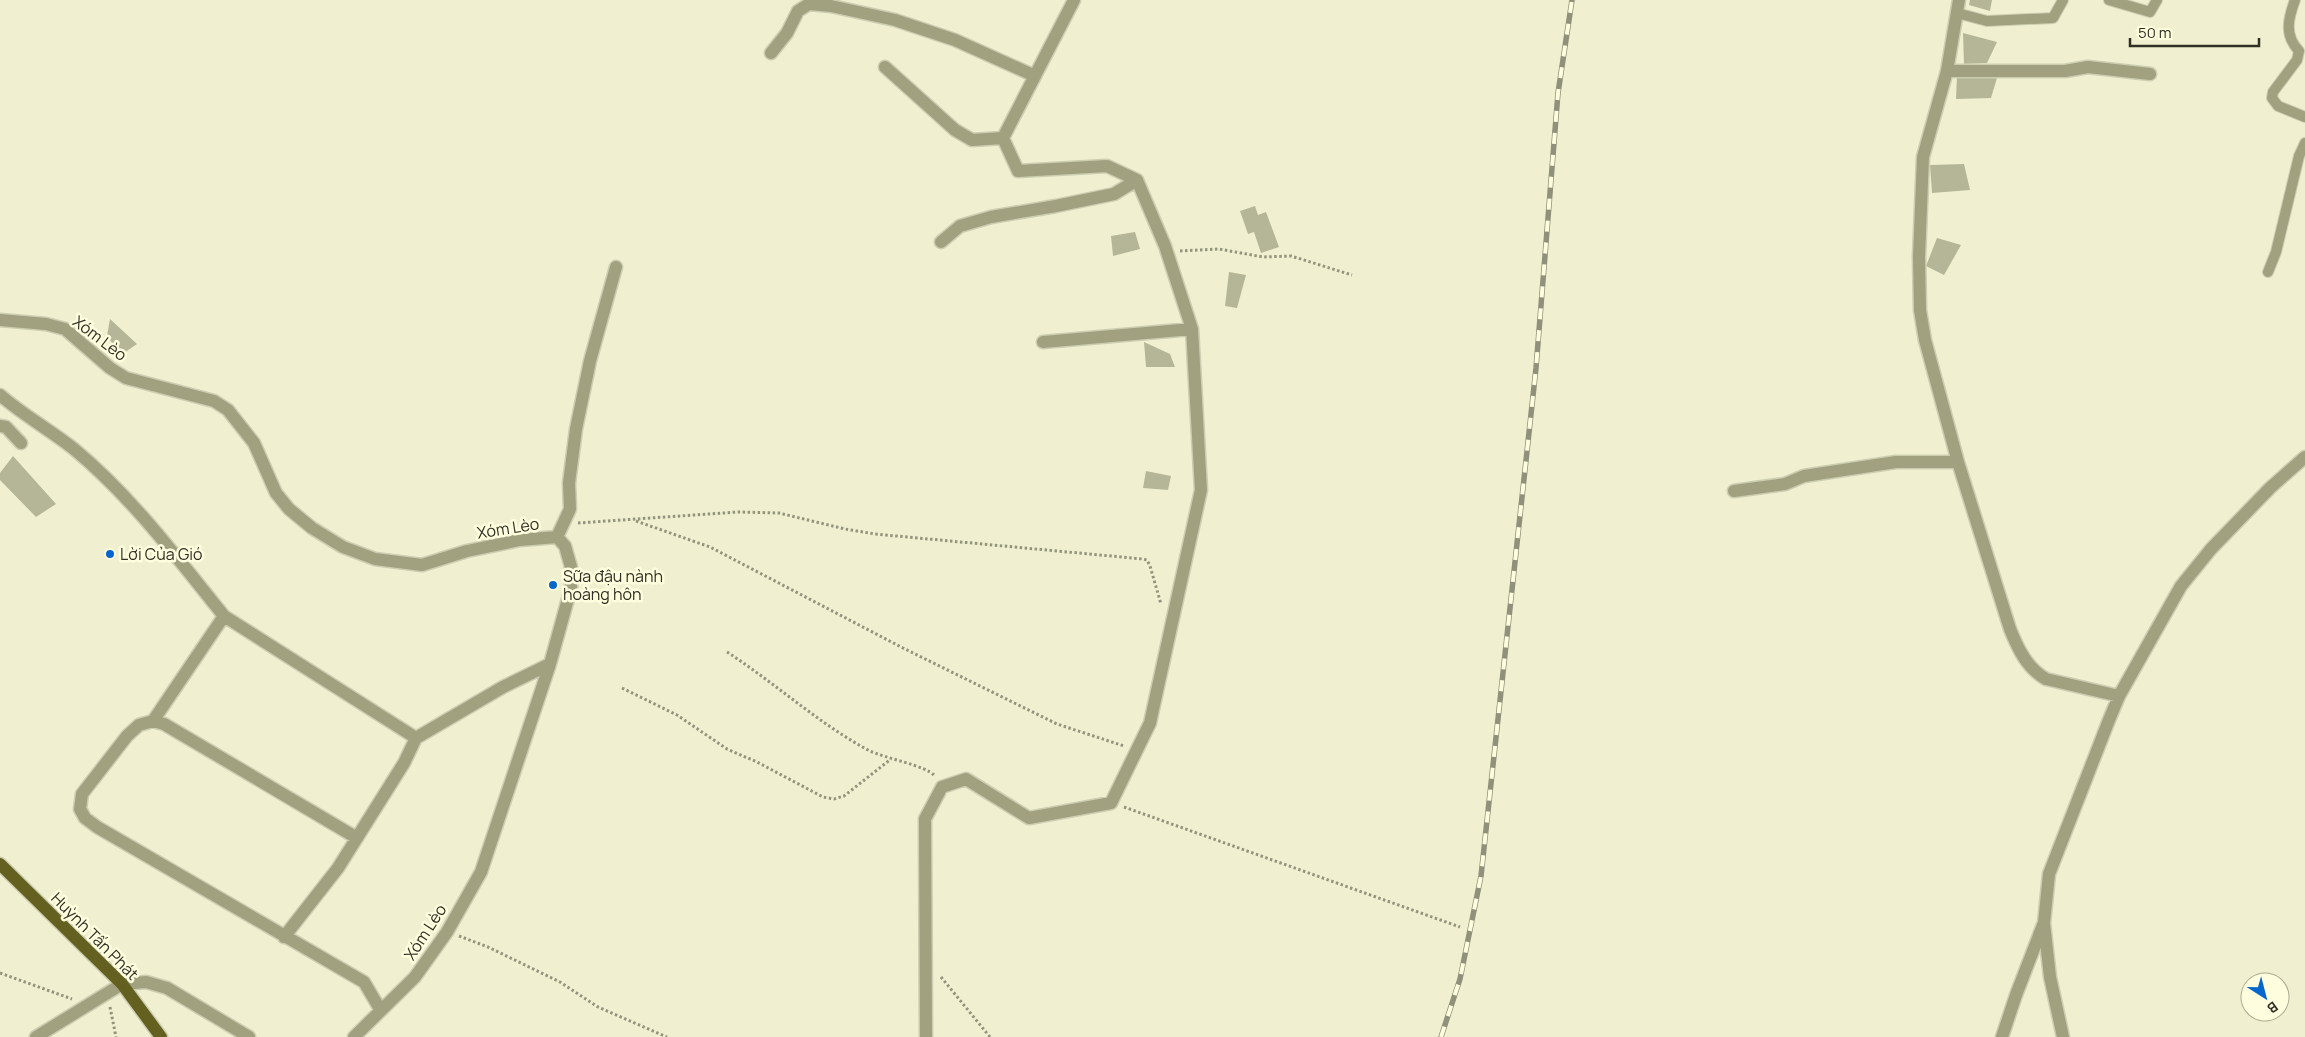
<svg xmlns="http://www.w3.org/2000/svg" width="2305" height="1037" font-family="Manrope,sans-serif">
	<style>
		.building { fill: #b5b597 }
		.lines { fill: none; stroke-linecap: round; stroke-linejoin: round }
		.service-casing { stroke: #cdcdb2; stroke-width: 12 }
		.minor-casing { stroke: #cdcdb2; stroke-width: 15 }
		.primary-casing { stroke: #cdcdb2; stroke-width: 15 }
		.path { stroke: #94947e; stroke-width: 3; stroke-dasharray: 2.5 2.5; stroke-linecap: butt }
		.service { stroke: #a1a180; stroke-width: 10 }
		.minor { stroke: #a1a180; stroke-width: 12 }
		.primary { stroke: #646120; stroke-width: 12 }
		.rail-casing { stroke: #90907b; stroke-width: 5.5 }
		.rail { stroke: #fefdde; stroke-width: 4; stroke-dasharray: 11; stroke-linecap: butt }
		.poi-dot { fill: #0566ce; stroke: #fefdde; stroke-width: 2 }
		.labels { text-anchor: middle; stroke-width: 5; stroke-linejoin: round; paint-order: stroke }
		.street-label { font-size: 16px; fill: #2f2f23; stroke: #fefdde }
		.poi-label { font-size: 16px; fill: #2f2f23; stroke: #fefdde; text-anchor: start }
	</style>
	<rect width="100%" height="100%" fill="#f0f0d1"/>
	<!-- building -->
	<path class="building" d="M1970,0H1992L1990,11L1969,5Z
		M1963,33L1997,42L1987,63L1964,64Z
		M1957,75L1997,78L1991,98L1956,99Z
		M1964,164L1970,190L1932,193L1930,165Z
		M1255,206L1258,215L1266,212L1279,247L1261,253L1254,232L1248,234L1240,211Z
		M1135,232L1140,249L1113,256L1111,236Z
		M1937,238L1961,245L1944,275L1926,266Z
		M1229,272L1246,275L1237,308L1225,306Z
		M110,319L137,344L121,355L107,336Z
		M1144,342L1170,354L1175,367H1146Z
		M13,456L56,504L36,517L0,480V473Z
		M1146,471L1171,476L1168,490L1143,488Z"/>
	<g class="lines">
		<!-- service casing -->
		<g class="service-casing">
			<path id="service" d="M2109,0L2150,12L2157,0
				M2295,0C2288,19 2284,35 2299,51L2297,60L2273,92L2272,98L2278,106L2305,117
				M1957,13L1987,21L2053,18L2063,0
				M2268,272L2276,252L2299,156L2305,143"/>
		</g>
		<!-- minor casing -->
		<g class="minor-casing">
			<path id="minor" d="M1959,0L1947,71L1923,157L1919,257L1920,310L1925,340L1958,462L2010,629C2018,649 2027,668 2046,679L2119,696
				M771,53L787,33L798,11L809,4L831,6L895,20L955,40L1035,76
				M885,67L955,130L972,140L1003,138
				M1947,71H2065L2088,67L2150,74
				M941,242L960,226L991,217L1056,206L1114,194L1137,180
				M0,320L46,324L65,329L110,368L126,378L214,401L228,410L254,443L276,493L289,509L312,528L343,547L375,559L422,565L467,551L520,540L557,537L565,546L571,567V588L550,664L481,872L447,932L415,977L354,1037
				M1043,342L1192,329
				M0,395C23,415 50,430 74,449C132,497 177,558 224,616
				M0,426L6,427L21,443
				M1734,491L1785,484L1804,476L1896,462H1958
				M557,537L570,509L569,483L576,429L590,361L616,267
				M153,721L224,616L416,738
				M357,838L164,724L153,721L139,725L127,736L82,794L80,809L85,818L97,827L364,982L380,1009
				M284,937L338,868L404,763L416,738L503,687L550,664
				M36,1037L122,984L146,982L167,988L249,1037
				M926,1037L925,819L942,787L966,779L1029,818L1111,803L1150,723L1201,490L1192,329L1165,246L1137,180L1107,166L1018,171L1003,138L1074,0
				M2002,1037L2016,995L2043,925
				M2063,1037L2050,977L2044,923L2049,874L2109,720L2119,696L2181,586L2211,549L2270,488L2305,457"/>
		</g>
		<!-- primary casing -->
		<g class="primary-casing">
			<path id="primary" d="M0,864L122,984L161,1037"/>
		</g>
		<!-- path -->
		<path class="path" d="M1180,251L1219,249L1263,257L1291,256L1352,275
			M636,521L710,547L903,648L1057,724L1124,746
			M578,523L738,512L779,513L845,529L875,534L1143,559L1147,560L1150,566L1161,604
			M727,652C775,683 818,723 868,750C886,759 925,765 935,776
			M622,688L677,715L727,749L757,762L823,797L834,799L844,796L891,759
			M1124,807L1460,927
			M459,936L488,947L560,982L598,1007L667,1037
			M0,973L72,999
			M941,977L990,1037
			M110,1007L116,1037"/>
		<!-- service -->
		<use href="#service" class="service"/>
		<!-- minor -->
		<use href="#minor" class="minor"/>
		<!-- primary -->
		<use href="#primary" class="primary"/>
		<!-- rail casing -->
		<g class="rail-casing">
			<path id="rail" d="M1441,1037L1460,979L1481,876L1536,368L1558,93L1572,0"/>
		</g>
		<!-- rail -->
		<use href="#rail" class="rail"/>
	</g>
	<!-- markers -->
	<g class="poi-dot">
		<circle cx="110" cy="554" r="5"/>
		<circle cx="553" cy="585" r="5"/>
	</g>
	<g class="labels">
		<!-- street labels -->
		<g class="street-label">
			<text transform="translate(100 338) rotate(37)" y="6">Xóm Lèo</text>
			<text transform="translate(508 528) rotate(-9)" y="6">Xóm Lèo</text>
			<text transform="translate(425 932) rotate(-57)" y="6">Xóm Lèo</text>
			<text transform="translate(95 936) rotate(45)" y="6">Huỳnh Tấn Phát</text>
		</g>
		<!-- poi labels -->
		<g class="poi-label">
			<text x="120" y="560">Lời Của Gió</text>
			<text x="563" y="582">Sữa đậu nành<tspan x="563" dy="18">hoàng hôn</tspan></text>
		</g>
	</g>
	<!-- north arrow -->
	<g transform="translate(2265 997) rotate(144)"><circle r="24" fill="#fefdde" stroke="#abab93"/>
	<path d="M0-4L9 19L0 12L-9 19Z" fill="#0566ce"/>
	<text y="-8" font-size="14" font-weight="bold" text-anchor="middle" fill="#2f2f23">B</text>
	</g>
	<!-- scale -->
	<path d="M2130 38v8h129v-8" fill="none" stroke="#2f2f23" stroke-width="2.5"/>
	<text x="2138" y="38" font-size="15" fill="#2f2f23" stroke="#fefdde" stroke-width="4" paint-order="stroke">50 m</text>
</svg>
